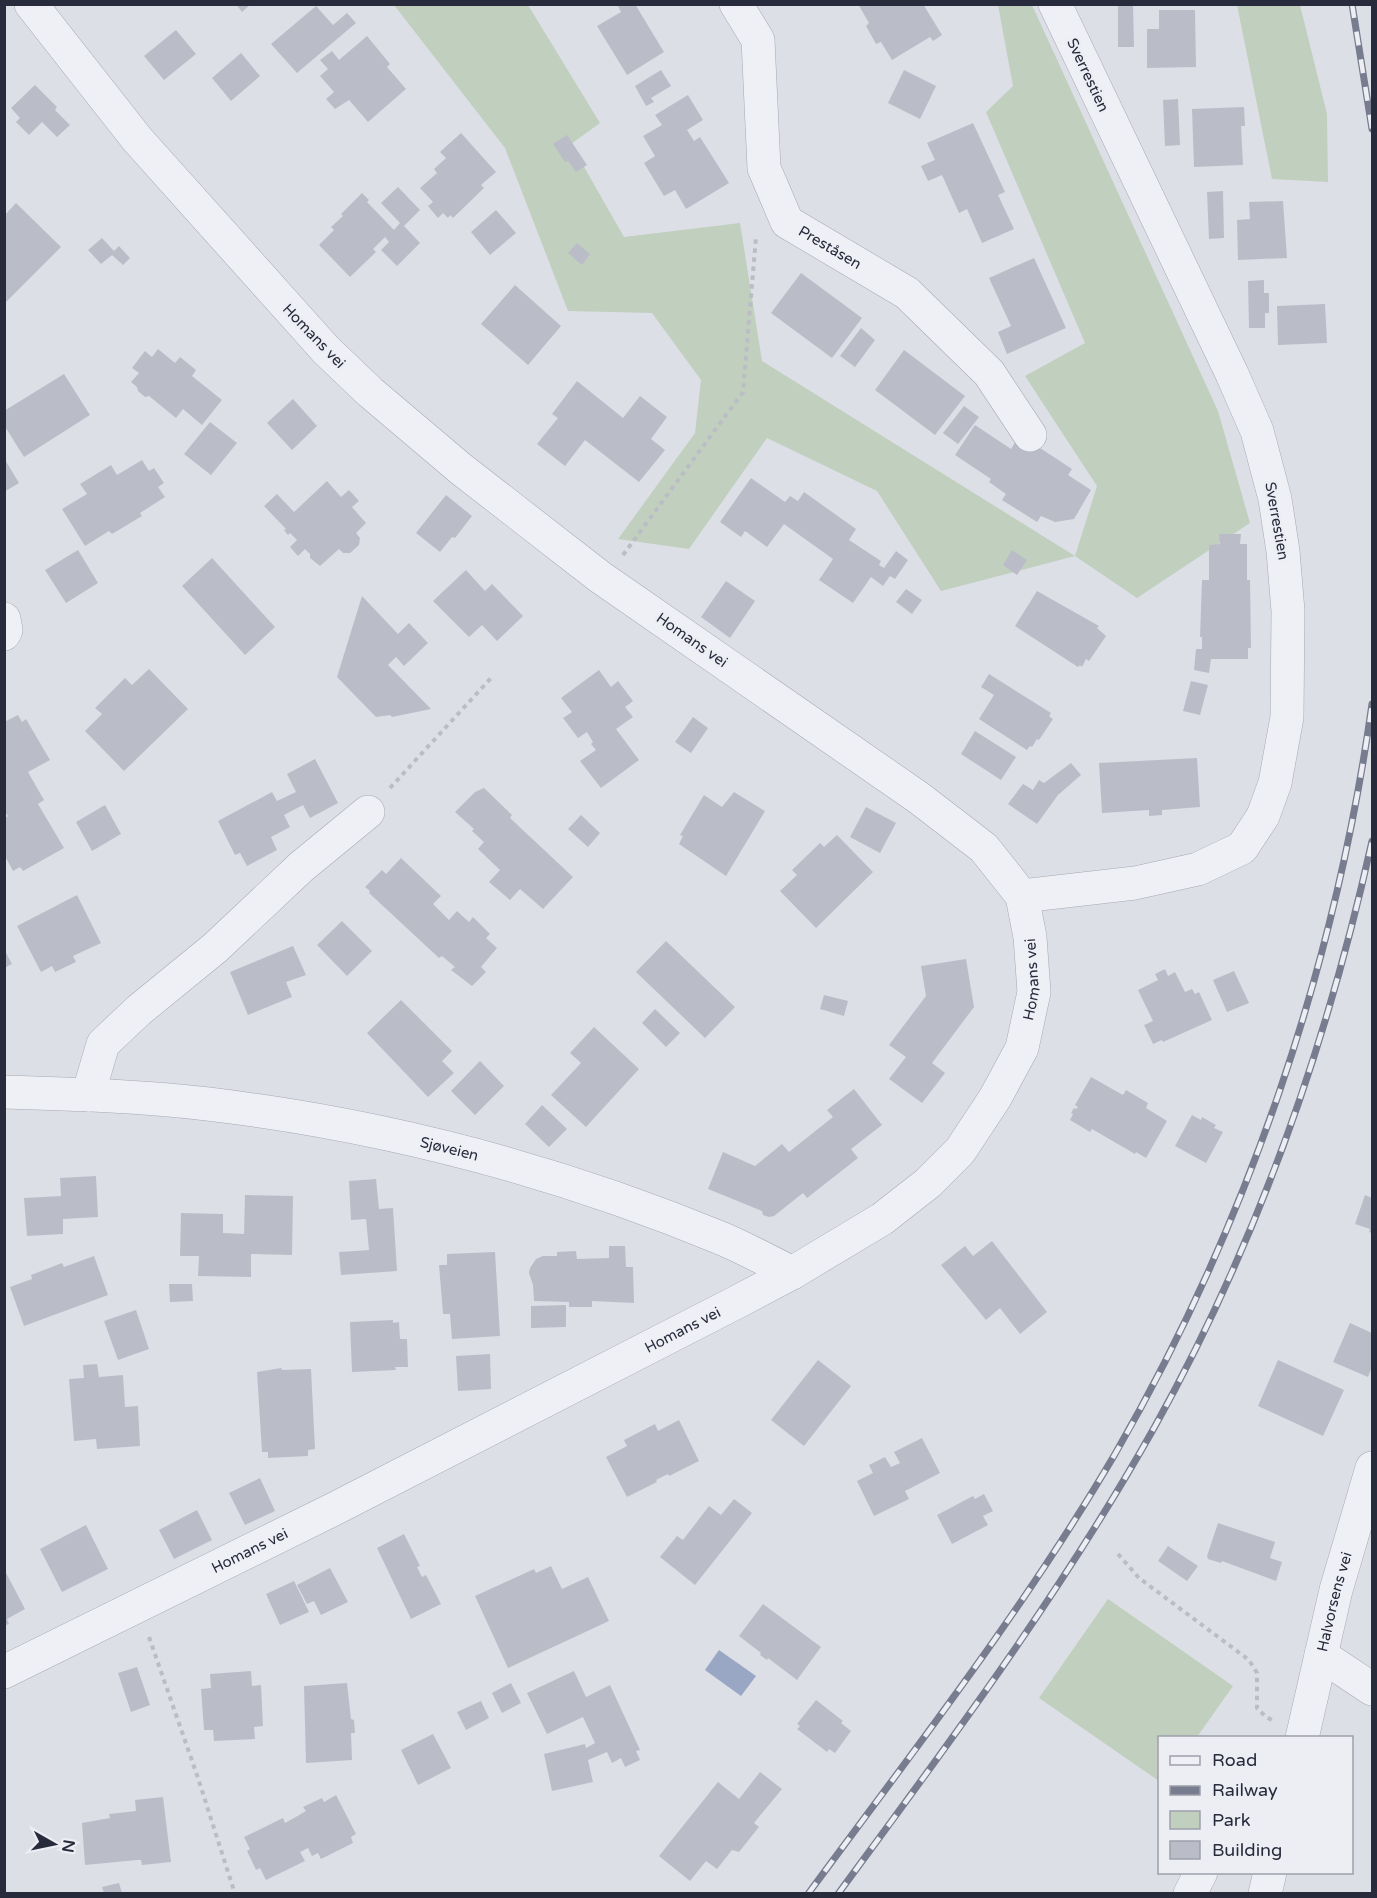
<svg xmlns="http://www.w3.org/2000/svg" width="1377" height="1898" font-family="'Varela Round',sans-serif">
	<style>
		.green { fill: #c0cfbe }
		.water { fill: #99a7c5 }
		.building { fill: #babdc8 }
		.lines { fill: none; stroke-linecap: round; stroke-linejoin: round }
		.minor-casing { stroke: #a6a9b3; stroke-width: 34 }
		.path { stroke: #bbbdc5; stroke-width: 4; stroke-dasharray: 4.5 4.5; stroke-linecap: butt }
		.minor { stroke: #eff0f5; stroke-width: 33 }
		.rail-casing { stroke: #777c8f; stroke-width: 7 }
		.rail { stroke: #eceef4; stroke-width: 4.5; stroke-dasharray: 14; stroke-linecap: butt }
		.labels { text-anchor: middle; stroke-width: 5; stroke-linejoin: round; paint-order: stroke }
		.street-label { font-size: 15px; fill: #272b3c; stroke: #eceef4 }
	</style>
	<rect width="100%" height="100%" fill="#dddfe6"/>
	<!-- green -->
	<path class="green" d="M394,5H528L600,123L571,144L624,237L740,223L762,361L1075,556L1097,486L1025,376L1085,343L986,112L1013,86L998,5H1032L1218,411L1250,523L1137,598L1075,556L941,591L877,491L767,438L689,549L618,539L695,433L701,380L652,313L568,311L505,148Z
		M1237,5H1300L1327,114L1328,182L1272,179Z
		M1108,1599L1233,1686L1197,1737L1160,1738L1159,1781L1039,1698Z"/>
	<!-- water -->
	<path class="water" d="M719,1650L756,1676L741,1696L705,1670Z"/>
	<!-- building -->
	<path class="building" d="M236,4H251L242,12Z
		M617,4H635L664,52L627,75L597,26L621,12Z
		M858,4H923L942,35L933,41L930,37L892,60L881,42L876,44L866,26L869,23Z
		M1118,4H1133L1134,47H1118Z
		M316,6L333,25L347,13L356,23L297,73L271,44Z
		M1159,10H1195L1196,67L1147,68V29H1159Z
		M176,30L196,54L164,80L144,56Z
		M367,36L390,64L387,67L406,89L368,122L349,100L335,109L326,99L334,92L320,76L328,69L320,60L332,51L339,60Z
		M241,53L260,76L231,101L212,78Z
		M661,70L671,86L651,98L654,102L646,106L635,86Z
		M904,70L936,86L920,119L888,103Z
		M35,85L57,107L55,110L70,125L57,137L42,122L29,135L16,122L20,118L11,108Z
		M688,95L703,120L687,130L694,141L700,137L729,183L686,209L675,190L664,196L644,163L655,156L643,136L662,125L655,115Z
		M1178,99L1180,145L1165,146L1163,100Z
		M1244,107L1245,126H1241L1243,165L1194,167L1192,109Z
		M973,123L1005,192L998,195L1014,229L982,243L967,209L959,213L942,175L928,181L921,166L935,160L927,143Z
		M461,133L496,172L481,185L484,188L453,218L450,215L448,218L443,213L438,218L428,206L433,202L420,188L437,173L434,169L446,158L440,152Z
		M567,135L587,165L576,172L568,161L565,162L553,144Z
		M398,187L420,210L404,226L420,243L397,266L381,250L389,242L385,237L373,249L376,252L350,277L319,245L334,230L331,227L343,216L341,214L362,193L369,200L367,202L394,230L400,223L381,203Z
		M1223,191L1224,238L1209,239L1207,192Z
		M1283,201L1287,258L1238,260L1237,220L1250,219L1249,202Z
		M16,203L61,247L4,304V216Z
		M496,210L516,233L490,255L471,232Z
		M102,238L114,251L119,246L130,258L123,265L112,255L101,264L88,250Z
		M577,243L590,254L582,265L568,253Z
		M1034,258L1066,328L1007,354L998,332L1011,326L989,278Z
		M801,273L862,318L832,358L771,313Z
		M1264,280V293H1269V313H1265V328H1249L1248,281Z
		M515,285L561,326L528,365L481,324Z
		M1325,304L1327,343L1278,345L1277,306Z
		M861,328L875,340L855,367L840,356Z
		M158,349L175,363L180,357L196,370L192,376L222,400L202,425L183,409L176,418L149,396L145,397L138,391L137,387L131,382L139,373L132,368L145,351L152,357Z
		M904,350L965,396L935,435L875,390Z
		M64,374L90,415L24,457L4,425V411Z
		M577,381L623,418L640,396L667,417L651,439L665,450L639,482L585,440L565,466L537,444L558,418L552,414Z
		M293,399L317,426L292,450L267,423Z
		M964,406L979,417L958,444L943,433Z
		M210,422L237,443L211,475L184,454Z
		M975,425L1011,449L1016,441L1033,452L1037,446L1072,469L1068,475L1091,490L1074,519L1055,522L1041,516L1037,522L1002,500L1006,494L989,482L991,479L955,455Z
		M4,458L19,483L4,492Z
		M142,460L149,471L154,468L164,483L158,487L165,497L140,513L142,516L112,534L109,531L85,546L62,509L87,494L80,484L111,465L117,475Z
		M751,478L785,502L790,496L798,501L804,492L856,529L849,540L881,561L879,565L884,568L896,551L908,560L895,579L890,576L883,586L871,577L853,603L819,580L833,559L784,524L767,547L745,531L741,537L720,522Z
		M327,481L341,497L349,490L359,501L352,507L366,523L356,533L360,538L359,545L350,553H343L339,549L320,566L310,558V554L305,549L298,556L290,547L297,540L290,533L288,535L284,530L286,529L264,506L277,494L294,512Z
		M446,495L472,516L455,538L452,537L440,552L416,533Z
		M1219,534H1241L1240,544H1247V580H1250L1251,648H1248V659H1211L1209,673L1194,670L1196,649H1202V637H1200L1202,580H1209V545L1220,544Z
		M78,550L98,583L66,603L45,570Z
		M1012,550L1027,560L1017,575L1003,565Z
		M212,558L275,627L245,655L182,586Z
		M466,570L485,591L492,584L523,616L497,641L482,625L469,637L433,601Z
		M726,581L755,601L730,638L701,617Z
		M906,589L922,600L912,614L896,602Z
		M1037,591L1099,626L1097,628L1106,636L1089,661L1086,659L1082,667L1080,665L1078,667L1015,626Z
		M362,596L398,634L409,623L428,643L404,666L396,657L388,665L431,709L392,717L390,715L376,717L337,677Z
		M149,669L188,709L124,771L85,731L102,714L95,708L125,678L132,685Z
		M599,670L611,687L618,681L633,701L625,707L633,717L616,729L639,760L601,788L580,761L596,750L591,744L593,742L587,732L578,738L563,718L572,712L561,698Z
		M989,674L1051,713L1049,716L1053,719L1039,740L1037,739L1032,747L1030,746L1027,750L979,719L994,695L981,687Z
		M1191,681L1208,685L1200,715L1183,711Z
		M18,715L22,722L26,719L50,760L28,772L44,800L38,804L64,848L23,871L20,867L13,871L5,856V818L8,816L4,811V722Z
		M693,717L708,728L691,753L675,742Z
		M975,731L1016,757L1001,780L961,754Z
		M1197,758L1200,807L1162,810V815L1149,816V810L1102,813L1099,763Z
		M315,759L338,803L310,818L303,805L284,815L290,827L271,837L277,850L247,866L240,853L235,855L218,821L272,792L277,801L296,792L287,774Z
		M1071,763L1081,775L1058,795L1037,824L1008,804L1023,784L1033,790L1039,780L1044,783Z
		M484,788L512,815L510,818L573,877L543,909L520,889L510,900L489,882L500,870L478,849L484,842L472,831L474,829L455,812L475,792Z
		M734,792L765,811L726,876L679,844L683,836L680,835L704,795L722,807Z
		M105,805L121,834L92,851L76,822Z
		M866,807L896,823L880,853L850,837Z
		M581,815L600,833L588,847L568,829Z
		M837,835L873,872L816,928L780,891L797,875L792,870L820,843L824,847Z
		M401,858L441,896L433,904L449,920L457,911L469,922L473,917L490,934L486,938L497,948L481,967L486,972L472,986L451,970L455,967L442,956L439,958L369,893L370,891L365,887L382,870L386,874Z
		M77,895L101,943L73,956L76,962L55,972L52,966L41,972L17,926Z
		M342,921L372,951L347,976L317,945Z
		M666,941L735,1007L705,1038L636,972Z
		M293,946L306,975L286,982L292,997L248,1015L230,972Z
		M4,949L12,964L4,968Z
		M966,959L974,1007L932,1063L945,1073L922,1103L889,1079L906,1057L889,1045L926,996L921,966Z
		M1165,969L1168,976L1175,972L1185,992L1192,989L1195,994L1199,992L1212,1020L1163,1042L1162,1040L1153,1044L1144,1025L1153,1021L1138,990L1158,980L1155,974Z
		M1234,971L1249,1003L1227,1012L1213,980Z
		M824,995L848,1001L844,1016L820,1009Z
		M401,1000L452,1051L442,1061L454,1073L428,1097L367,1033Z
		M655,1009L680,1033L666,1047L642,1023Z
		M594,1027L639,1069L586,1127L551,1095L581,1063L570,1053Z
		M480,1061L504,1086L475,1115L451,1091Z
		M1091,1077L1123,1095L1126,1090L1148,1103L1146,1108L1167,1121L1146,1158L1136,1152L1135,1154L1092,1129L1090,1132L1070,1120L1073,1114L1071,1113L1074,1108L1076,1109L1078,1107L1075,1105Z
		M854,1089L882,1125L851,1149L858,1158L807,1198L803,1193L774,1216L769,1217L763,1215L762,1211L708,1189L723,1152L755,1166L782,1144L789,1152L833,1117L827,1110Z
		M542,1105L567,1129L549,1147L525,1124Z
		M1192,1115L1201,1120L1202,1117L1216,1125L1214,1128L1223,1132L1206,1163L1175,1146Z
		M96,1176L98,1217L63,1219V1234L27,1236L24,1198L61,1196L60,1178Z
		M376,1179L379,1209L393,1208L397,1271L341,1275L339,1252L369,1250L366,1219L351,1220L349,1181Z
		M245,1195L293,1196L292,1255L251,1254V1277L198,1276L199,1256H180L181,1213L223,1214V1233L244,1234Z
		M1365,1195L1372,1198V1233L1369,1232L1370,1229L1355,1224Z
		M992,1241L1047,1312L1020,1334L1000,1308L986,1320L941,1265L965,1246L973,1256Z
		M609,1246H625L626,1267H633L634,1303L592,1301V1307H569V1302L534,1301L533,1285L529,1273L530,1268L536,1259L543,1256H557V1252L576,1251L577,1259L609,1258Z
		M495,1252L500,1336L452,1339L450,1314H443L439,1265H447V1254Z
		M94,1256L108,1295L24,1326L10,1287L32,1279L31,1275L62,1263L64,1267Z
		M169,1284H192L193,1301L170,1302Z
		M566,1305V1327L531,1328V1306Z
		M136,1310L149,1349L118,1360L104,1321Z
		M393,1320V1323L399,1322L400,1339H407L408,1367H395L396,1370L352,1372L350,1322Z
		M1350,1323L1372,1333V1367L1368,1377L1333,1362Z
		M490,1354L491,1389L458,1391L456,1356Z
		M818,1360L851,1386L804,1446L771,1420Z
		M1278,1360L1344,1390L1323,1436L1258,1406Z
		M97,1364L99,1377L123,1375L125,1407L138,1406L140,1446L97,1449L96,1439L74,1441L69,1379L84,1378L83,1365Z
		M281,1368L282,1370L311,1369L315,1449L308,1450V1456L268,1458V1452H262L257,1372Z
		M679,1420L699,1461L669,1476L668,1474L656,1480L657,1482L627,1497L606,1457L627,1446L624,1440L655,1424L658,1431Z
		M922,1438L940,1473L905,1491L909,1499L874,1516L857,1481L873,1473L869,1465L885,1457L891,1467L900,1463L894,1452Z
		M260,1478L275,1511L245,1525L229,1493Z
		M984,1494L993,1511L983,1516L988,1525L952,1544L937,1515L973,1496L975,1499Z
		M734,1499L752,1513L695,1585L660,1557L677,1536L683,1540L709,1506L721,1515Z
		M197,1510L212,1540L174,1559L159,1530Z
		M1218,1523L1275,1542L1270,1558L1282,1562L1276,1581L1222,1561L1221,1563L1208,1559L1207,1556Z
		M86,1525L108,1569L62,1592L40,1549Z
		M404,1534L420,1566L417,1567L422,1577L426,1575L441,1604L411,1619L377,1548Z
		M1168,1546L1198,1566L1187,1581L1158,1561Z
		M551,1566L562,1589L588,1577L609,1621L508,1668L475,1596L534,1569L536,1573Z
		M330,1568L348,1602L321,1615L314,1601L307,1604L297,1585Z
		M4,1569L25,1609L7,1619L9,1624L4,1626Z
		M294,1581L309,1612L280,1625L266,1594Z
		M763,1604L821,1647L797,1680L768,1658L767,1660L760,1655L761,1653L739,1636Z
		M137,1667L150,1705L131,1712L118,1673Z
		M251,1671L252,1686L261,1685L263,1726L254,1727L255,1739L214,1741L213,1730H204L201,1689L211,1688L210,1674Z
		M574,1671L586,1697L610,1685L640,1750L636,1751L640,1760L625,1767L621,1758L612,1763L607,1752L588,1760L593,1782L552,1791L544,1754L585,1744L586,1748L595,1743L583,1717L547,1734L527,1693Z
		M347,1683L351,1719L354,1720L355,1733H351L352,1760L306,1763L304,1686Z
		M511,1683L521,1703L502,1713L492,1693Z
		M816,1700L843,1721L841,1723L851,1731L835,1753L829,1749L827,1752L797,1729L800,1726L797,1724Z
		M481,1701L489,1718L466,1730L457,1712Z
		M433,1734L451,1768L418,1785L401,1750Z
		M760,1772L782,1789L754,1823L759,1827L739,1852L732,1850L717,1869L706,1861L690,1881L659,1856L718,1782L739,1799Z
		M336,1795L356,1834L351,1837L353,1843L321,1859L318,1853L312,1856L308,1848L300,1852L305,1861L266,1880L260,1868L256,1870L247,1851L250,1849L244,1837L283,1818L285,1823L294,1818L306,1811L303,1807L322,1798L324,1802Z
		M163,1797L171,1862L142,1865L141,1860H137L85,1865L82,1823L110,1818L109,1814L136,1811L135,1800Z
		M119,1883L122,1893H104L102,1887Z"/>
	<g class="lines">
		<!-- minor casing -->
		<g class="minor-casing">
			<g id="minor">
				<path id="s1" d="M736,4L758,40L764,168L787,222L907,293L989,373L1030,435"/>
				<path d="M4,619L6,630L4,634"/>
				<path d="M1022,896L1135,883L1198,869L1242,848L1263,816L1275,783L1287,717L1288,611L1283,551L1275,499L1257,431L1232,374L1055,4"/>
				<path id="s2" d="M4,1092C72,1094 140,1096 208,1104C384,1125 559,1171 723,1239C746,1249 769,1261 792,1273"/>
				<path d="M88,1095L103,1044L139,1010L215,948L301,867L368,812"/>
				<path d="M1321,1655L1372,1689"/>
				<path id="s3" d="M4,1672L334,1509L735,1303L792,1273L882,1219L928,1183L960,1151L995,1098L1022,1048L1034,992L1030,937L1022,896L984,848L919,798L600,577L461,469L370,392L326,350L137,139L31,4"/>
				<path id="s4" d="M1302,1738L1336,1590L1372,1468"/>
				<path d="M1190,1894L1201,1872"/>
				<path d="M1265,1894L1270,1872"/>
			</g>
		</g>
		<!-- path -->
		<path class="path" d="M623,555L743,392L756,237
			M390,788L491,678
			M1118,1554L1139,1578L1249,1660L1257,1673V1708L1266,1717L1272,1720
			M149,1637L198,1778L235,1894"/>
		<!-- minor -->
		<use href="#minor" class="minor"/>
		<!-- rail casing -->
		<g class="rail-casing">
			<path id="rail" d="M1352,4L1372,129
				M808,1894C914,1750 1025,1608 1115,1454C1248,1223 1335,968 1372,704
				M838,1894C949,1743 1062,1592 1154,1428C1256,1245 1327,1045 1372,841"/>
		</g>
		<!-- rail -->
		<use href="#rail" class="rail"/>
	</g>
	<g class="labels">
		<!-- street labels -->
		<g class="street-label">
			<text transform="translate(1088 75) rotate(65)" y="5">Sverrestien</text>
			<text dy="5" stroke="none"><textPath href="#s1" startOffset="279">Preståsen</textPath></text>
			<text transform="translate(314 336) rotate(46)" y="5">Homans vei</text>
			<text transform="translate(1277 521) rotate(80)" y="5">Sverrestien</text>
			<text transform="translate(692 640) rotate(35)" y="5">Homans vei</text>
			<text dy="5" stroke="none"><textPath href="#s3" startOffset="1282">Homans vei</textPath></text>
			<text dy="5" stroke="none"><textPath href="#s2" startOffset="450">Sjøveien</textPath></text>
			<text dy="5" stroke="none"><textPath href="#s3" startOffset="760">Homans vei</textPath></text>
			<text dy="5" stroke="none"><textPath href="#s3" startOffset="274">Homans vei</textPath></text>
			<text dy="5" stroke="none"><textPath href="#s4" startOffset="140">Halvorsens vei</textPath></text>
		</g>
	</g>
	<!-- border -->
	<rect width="1377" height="1898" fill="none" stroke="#272b3c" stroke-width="12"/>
	<!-- legend -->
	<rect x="1158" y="1736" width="195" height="138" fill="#eceef4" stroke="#9da0aa" stroke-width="1.5"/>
	<rect x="1170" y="1756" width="30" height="9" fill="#eff0f5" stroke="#9da0aa" stroke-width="1.5"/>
	<text x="1212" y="1766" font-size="18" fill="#272b3c">Road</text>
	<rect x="1170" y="1786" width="30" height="9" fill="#777c8f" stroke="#9da0aa" stroke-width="1.5"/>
	<text x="1212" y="1796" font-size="18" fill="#272b3c">Railway</text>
	<rect x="1170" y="1811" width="30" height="18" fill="#c0cfbe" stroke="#9da0aa" stroke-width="1.5"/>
	<text x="1212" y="1826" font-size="18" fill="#272b3c">Park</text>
	<rect x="1170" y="1841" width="30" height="18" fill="#babdc8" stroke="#9da0aa" stroke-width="1.5"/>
	<text x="1212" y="1856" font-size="18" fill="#272b3c">Building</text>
	<!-- north arrow -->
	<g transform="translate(54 1844) rotate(99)" stroke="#eceef4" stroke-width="4.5" paint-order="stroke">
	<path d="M0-4.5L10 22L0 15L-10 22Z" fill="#272b3c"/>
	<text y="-9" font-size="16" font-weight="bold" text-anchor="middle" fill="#272b3c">N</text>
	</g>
</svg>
